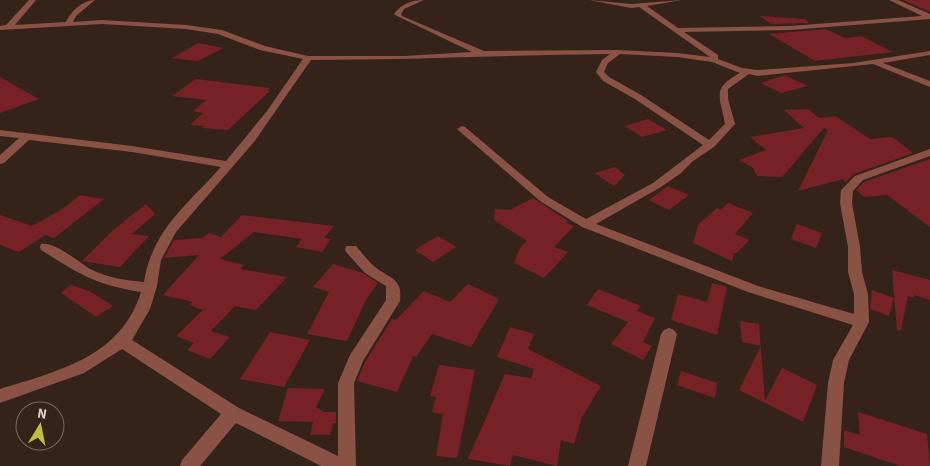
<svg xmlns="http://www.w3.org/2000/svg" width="930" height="466" font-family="'Source Sans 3',sans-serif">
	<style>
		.building { fill: #762126 }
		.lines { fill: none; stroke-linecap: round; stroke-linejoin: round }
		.minor { fill: #8a5145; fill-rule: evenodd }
	</style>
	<rect width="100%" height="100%" fill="#35231a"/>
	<!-- building -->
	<path class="building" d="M903,0H930V12Z
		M760,16L805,19L809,23L771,24Z
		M826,29L845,38L861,36L893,52L815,61L769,34Z
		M198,43L223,48L198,61L172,58Z
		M785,75L808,86L781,93L761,83Z
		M0,77L39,99L0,113Z
		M196,79L270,88L267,91H270L228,130L202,128L204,126L190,125L203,113L193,111L206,100L172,96Z
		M808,109L819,118L835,116L870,139L892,137L913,153L854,174L846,182L843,179L798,191L828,130L824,128L782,177L757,176L753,168L739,160L766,150L750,137L804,128L784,110Z
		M648,119L667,130L642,137L625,126Z
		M930,159V227L887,195L864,197L856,190L864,182Z
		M615,167L625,175L614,186L595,173Z
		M668,186L689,195L669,210L649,200Z
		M80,195L104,199L54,238L45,235L19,252L0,245V215L32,226L61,210Z
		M533,198L568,221L566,223L574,226L554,247L568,252L544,278L514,263L521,246L527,241L494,220L495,209L510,210Z
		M728,203L753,213L735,234L749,240L737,253H734L732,261L693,243L698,225L717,208L721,210Z
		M146,204L155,214L132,234L149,236L120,267L82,261L112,231Z
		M242,215L334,226L324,238L331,239L322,252L296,247L302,239L254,232L220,259L244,265L240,269L287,277L256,310L235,306L211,331L230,337L210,359L187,350L194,343L176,336L203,310L189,305L193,302L163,295L199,255L164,258L174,240L202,238L209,233L221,237Z
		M797,224L822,233L816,248L791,239Z
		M438,236L456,247L433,262L415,250Z
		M333,264L363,273L378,283L366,300L347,341L307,334L329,292L313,287Z
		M892,270L930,280V300L914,295V298L908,296L901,330H897Z
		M712,283L727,287L717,335L671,320L678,294L707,302Z
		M468,284L499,299L471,347L432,334L416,357L413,356L397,392L357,381L365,362L392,319L396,320L424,291L450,302Z
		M71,285L89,291L113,306L96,317L61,293Z
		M598,289L641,306L637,311L655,318L643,342L652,346L643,360L611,344L628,322L587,305Z
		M872,290L894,298L889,316L870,309Z
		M740,321L759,324L765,401L782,368L817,385L803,422L739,390L761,346L742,342Z
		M510,327L534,334L528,349L601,386L582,417L574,444L561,440L557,466L513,455L510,466L468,459L505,374L531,378L534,369L497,357Z
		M270,332L310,340L284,387L240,379Z
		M439,365L475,370L457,458L436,456L443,414L432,412L436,397L430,396Z
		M681,371L717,383L715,398L677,385Z
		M288,388L325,389L316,407L324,412H336V423H333L330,435H310L313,422L278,421Z
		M858,412L927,434L930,466H900L844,447V430L860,435Z"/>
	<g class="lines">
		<!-- minor -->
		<path class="minor" d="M29,0H36L15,25L66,22C71,11 83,0 95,0L76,16L73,22L102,20L186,25L222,30L265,46L308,56H405L472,52L395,15L394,14C401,4 412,0 424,0L404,9L401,14L402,16L484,51L618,50L677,53L710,57L639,7L631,8L589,0L631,4L682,0L647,6L678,28L790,26L922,16L889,0H898L930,14V19L790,30L684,32L718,55V59L742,68L757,70L853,63L930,51V55L883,63L930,81V87L873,64L757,76L749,74L728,89V99L735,124L714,147L693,161L681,173L661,187L596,224L758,286L854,314V294L848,272V247L840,203L841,190L855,176L930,149V156L863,180L853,191L852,203L860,247L862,272L868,294L869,322L849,360L844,383L839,466H821L828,383L833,360L853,325L748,292L582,227L540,201L457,129L462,126L465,127L548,197L586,219L653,183L703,145L635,99L603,81L596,72L602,60L610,54C510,55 410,60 311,60L254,142L176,232L161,260L157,286L150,309L132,340L239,408L338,456V383L350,355L386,300V286L365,273L346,252L345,249L346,246H356C362,253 368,261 374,266C389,279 403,277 400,301L363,361L354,383L356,466H321L236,423L200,466H180L182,460L221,414L122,349L84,373L0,403V389C58,371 121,357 141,292C96,285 79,274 41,250L40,247L41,244C54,241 79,262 90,269C107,278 125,280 144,282C152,230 188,204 221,167L132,152L29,140L4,163L0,164V155L19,138L0,136V130L132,146L226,161L267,111L303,59L260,50L218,34L186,29L102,24L0,30V26L6,25ZM620,54L677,57L712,62L740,73C711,89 720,95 725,124L709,140L641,95L609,77L604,72L608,63Z
			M669,328L674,330L677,334L646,466H628L661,334L664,330Z"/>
	</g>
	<!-- north arrow -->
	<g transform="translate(40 426) rotate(10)"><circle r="24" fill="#35231a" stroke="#786961"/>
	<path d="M0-4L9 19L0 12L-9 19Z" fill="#c2bd3f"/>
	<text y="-8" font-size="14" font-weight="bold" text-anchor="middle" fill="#ddd1cb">N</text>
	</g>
</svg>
